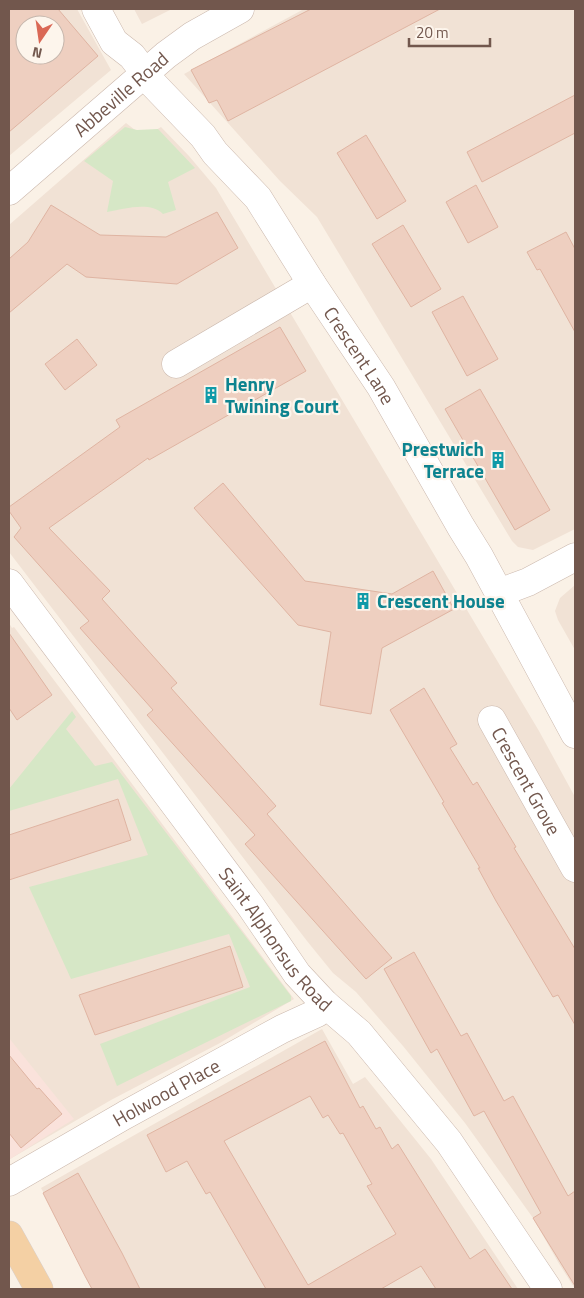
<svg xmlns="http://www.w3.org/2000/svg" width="584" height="1298" font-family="'Titillium Web',sans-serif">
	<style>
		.residential { fill: #f1e2d5; fill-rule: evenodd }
		.commercial { fill: #fae2db }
		.grass { fill: #d6e7c6 }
		.building { fill: #eecfc0; stroke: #dfb4a2; fill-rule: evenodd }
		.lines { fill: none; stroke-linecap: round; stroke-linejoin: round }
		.minor-casing { stroke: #cbb8ad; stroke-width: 29 }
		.major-casing { stroke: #d8d0cd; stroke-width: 29 }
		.minor { stroke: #fff; stroke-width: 28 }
		.major { stroke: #f4d0a4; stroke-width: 28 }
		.labels { text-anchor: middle; stroke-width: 4.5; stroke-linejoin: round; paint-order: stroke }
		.street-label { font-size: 19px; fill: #72574d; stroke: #fdf5ec }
		.culture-label { font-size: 19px; font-weight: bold; fill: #0d838f; stroke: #fdf5ec; text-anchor: start }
	</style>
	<rect width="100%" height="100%" fill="#faf1e6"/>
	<!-- residential -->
	<path class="residential" d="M9,9H77L111,70L9,156ZM25,25H55V55H25Z
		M134,9H172L142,24Z
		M304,9H575V529L533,550L518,547L512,541L317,217L280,181L184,74Z
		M126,123L139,133L156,130L161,127L189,156L216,188L539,731L575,797V1289L558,1262L533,1218L465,1123L403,1046L356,992L333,973L307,941L9,552V225Z
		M575,585V650L558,620L555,611L560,598Z
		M9,623L12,628L14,627L294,999L220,1043L111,1100L10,1159Z
		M322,1029L353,1084L365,1077L431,1159L518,1289H97L41,1188Z"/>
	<!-- commercial -->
	<path class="commercial" d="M9,1038L74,1119L10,1159L9,1157Z"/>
	<!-- grass -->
	<path class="grass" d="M125,127L137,130L158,129L195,168L168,182L176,210L163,214C150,201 124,209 107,212L113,181L84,161Z
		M72,711L76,717L66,729L95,766L112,762L291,996V1001L117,1086L100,1044L250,987L229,934L71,979L29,887L148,855L118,779L9,811V789Z"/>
	<!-- building -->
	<path class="building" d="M9,9H58L98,56L9,132ZM25,25H55V55H25Z
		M311,9H440L228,121L217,100L209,103L191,70Z
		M575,95V133L482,182L467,152Z
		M366,135L406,201L377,219L337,153Z
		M476,185L498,227L468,243L446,202Z
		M51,205L100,235L166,237L217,212L238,248L177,284L86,277L67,264L9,313V259L28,242Z
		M403,225L441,289L411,307L372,244Z
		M566,232L575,249V332L540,269L537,270L527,252Z
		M463,296L498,359L467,376L432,312Z
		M280,327L306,371L149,460L148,458L49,528L110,591L102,599L177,683L171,688L276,806L267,814L392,958L366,979L245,844L255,835L147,715L153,710L80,628L89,621L14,537L21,528L9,511V507L120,427L116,420Z
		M77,339L97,365L65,390L45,364Z
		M480,389L550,510L515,530L445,409Z
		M223,483L305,581L392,594L433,571L454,609L382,648L371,714L320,705L331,632L298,625L194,508Z
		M9,633L52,695L17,720L9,708Z
		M424,688L457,744L450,748L473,785L477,782L516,847L514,848L575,949V1025L558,995L553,997L496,901L478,868H480L442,803L444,802L390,710Z
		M118,799L131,840L9,880V835Z
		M230,946L243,987L95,1035L79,995Z
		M414,952L461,1036L467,1033L504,1101L513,1096L568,1196L575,1191V1286L533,1218L541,1213L484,1111L474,1116L437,1049L431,1053L384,969Z
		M325,1041L360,1108L363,1106L376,1129L380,1127L392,1149L398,1144L470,1259L485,1249L512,1289H436L421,1266L381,1289H266L210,1192L206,1194L187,1161L166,1172L147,1135ZM310,1096L323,1118L328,1115L340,1134L343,1133L372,1184L367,1186L396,1234L308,1285L224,1141Z
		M9,1055L37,1089L39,1088L62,1114L21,1148L9,1133Z
		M78,1173L122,1253L140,1289H92L85,1276L43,1193Z"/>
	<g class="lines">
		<!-- minor casing -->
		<g class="minor-casing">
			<g id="minor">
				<path id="s1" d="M96,9L114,42L132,56L154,85L203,136L215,153L258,198L312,284L381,387L461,527L479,556L575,734"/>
				<path id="s2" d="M9,191L166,55L192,36L240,9"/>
				<path d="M176,364L312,284"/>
				<path id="s3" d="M9,583L250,905L297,974L325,1004L359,1033L449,1142L548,1289"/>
				<path d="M499,593L528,582L575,557"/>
				<path id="s4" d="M492,720L575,868"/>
				<path id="s5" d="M9,1182L125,1115L282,1029L317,1013L325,1004"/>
			</g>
		</g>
		<!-- major casing -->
		<g class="major-casing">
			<path id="major" d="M9,1235L39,1289"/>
		</g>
		<!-- minor -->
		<use href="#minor" class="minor"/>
		<!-- major -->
		<use href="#major" class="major"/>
	</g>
	<!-- icons -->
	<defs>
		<g id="building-bare" transform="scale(1.35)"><path d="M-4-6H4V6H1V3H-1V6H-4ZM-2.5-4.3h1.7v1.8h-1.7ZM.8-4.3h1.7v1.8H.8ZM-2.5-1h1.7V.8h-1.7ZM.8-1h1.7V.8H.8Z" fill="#0f9aa8" stroke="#fdf5ec" stroke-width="2.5" paint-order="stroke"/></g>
	</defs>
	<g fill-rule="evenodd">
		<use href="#building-bare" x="211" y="395"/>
		<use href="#building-bare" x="498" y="460"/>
		<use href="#building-bare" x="363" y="601"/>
	</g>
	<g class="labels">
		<!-- street labels -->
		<g class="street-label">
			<text dy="7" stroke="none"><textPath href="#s2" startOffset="148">Abbeville Road</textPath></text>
			<text dy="7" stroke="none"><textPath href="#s1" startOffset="438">Crescent Lane</textPath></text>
			<text dy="7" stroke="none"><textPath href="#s4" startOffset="70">Crescent Grove</textPath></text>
			<text dy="7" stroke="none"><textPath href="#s3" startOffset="445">Saint Alphonsus Road</textPath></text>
			<text dy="7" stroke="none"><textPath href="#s5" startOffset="181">Holwood Place</textPath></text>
		</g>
		<!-- culture labels -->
		<g class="culture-label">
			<text x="225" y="391">Henry<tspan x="225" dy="22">Twining Court</tspan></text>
			<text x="484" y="456" text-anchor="end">Prestwich<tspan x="484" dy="22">Terrace</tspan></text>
			<text x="377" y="608">Crescent House</text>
		</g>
	</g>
	<!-- border -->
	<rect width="584" height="1298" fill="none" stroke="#72574d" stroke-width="20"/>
	<!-- north arrow -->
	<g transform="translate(40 40) rotate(193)"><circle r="24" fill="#fdf5ec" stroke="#c5b6ac"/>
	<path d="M0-4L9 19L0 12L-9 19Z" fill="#da6855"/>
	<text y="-8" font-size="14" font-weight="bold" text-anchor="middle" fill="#72574d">N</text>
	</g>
	<!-- scale -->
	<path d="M409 38v8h81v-8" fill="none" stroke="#72574d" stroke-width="2.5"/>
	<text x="416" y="38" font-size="15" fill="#72574d" stroke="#fdf5ec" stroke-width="4" paint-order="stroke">20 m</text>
</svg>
